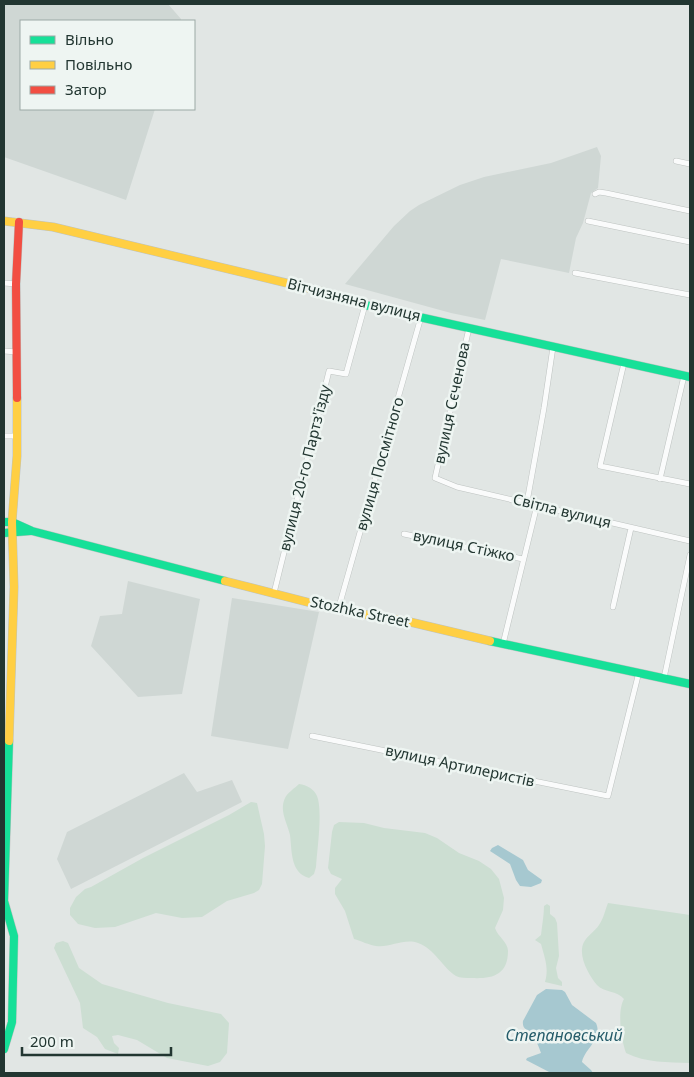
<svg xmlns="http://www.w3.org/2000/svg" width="694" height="1077" font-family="'Noto Sans',sans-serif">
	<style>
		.built { fill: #cfd7d4 }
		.green { fill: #ccded2 }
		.water { fill: #a6c8d0 }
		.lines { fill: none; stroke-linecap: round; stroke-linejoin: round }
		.street-casing { stroke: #bec3c1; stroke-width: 6 }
		.fast-casing { stroke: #bdc3c1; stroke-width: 9 }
		.slow-casing { stroke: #bdc3c1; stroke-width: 9 }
		.jam-casing { stroke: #bdc3c1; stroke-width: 9 }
		.street { stroke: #fafbfb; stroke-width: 5 }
		.fast { stroke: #16e098; stroke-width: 8 }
		.slow { stroke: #ffcf43; stroke-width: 8 }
		.jam { stroke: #f24e42; stroke-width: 8 }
		.labels { text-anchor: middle; stroke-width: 5; stroke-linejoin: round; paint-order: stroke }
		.street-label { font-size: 15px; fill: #223631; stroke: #eef5f2 }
		.water-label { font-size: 16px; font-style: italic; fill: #245b69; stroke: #eef5f2 }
	</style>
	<rect width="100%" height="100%" fill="#e1e6e4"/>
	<!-- built -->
	<path class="built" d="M4,4H168L181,19V21H21V109H155L126,200L4,157Z
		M597,147L601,156L598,188L591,193L583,223L576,238L569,273L501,259L485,320L451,313L345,284L394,226L410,211L419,205L460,185L484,177L551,163Z
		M128,581L200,599L182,694L138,697L91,646L100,616L122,614Z
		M232,598L319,612L288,749L211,736Z
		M184,773L197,792L232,780L242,802L71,889L57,859L67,832Z"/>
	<!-- green -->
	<path class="green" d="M299,784C307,785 314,789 317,796C323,811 317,850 316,867L314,874L309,878C290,873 292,850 290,835C287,822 279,811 285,798C287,793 295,788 299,784Z
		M251,802L257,803L264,834L265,846L262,884L259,890L254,893L227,901L202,917L182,918L156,913L115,927L95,928L78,924L70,915V908L76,897L85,889L91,887L143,858L229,815Z
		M339,822L364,823L384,828L425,833L437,838L459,853L479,861L491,869L499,879L504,898L503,910L495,928C498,937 508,942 508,951C508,976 491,979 471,978C466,978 460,978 456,976C442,967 435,949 418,943C404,938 390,948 376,946C369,945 361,941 354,939L345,911L335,894V888L342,879L331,874L328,868L332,832L334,825Z
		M608,903L690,915V1063C668,1062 646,1063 626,1053C621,1039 617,1011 624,999C617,990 604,993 597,985C589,976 577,955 584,942C588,935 595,931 599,925C604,918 605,910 608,903Z
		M547,904L550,906V914L555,918L557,923L559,956L556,968L558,978L562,982V986L545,982C549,968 545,959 541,944L535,940L541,935C542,925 544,915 544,906Z
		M63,941L68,943L79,968L102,984L168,1003L221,1014L229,1023L227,1053L220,1062L208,1066L167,1058L137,1040L118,1035L112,1036L114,1043L119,1048L118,1054L105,1049L97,1037L83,1028L80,1003L54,948L56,943Z"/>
	<!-- water -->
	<path class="water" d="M498,845L523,860L528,870L542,880L541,883L531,887L520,886L516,880L510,864L490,851L492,848Z
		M546,989L562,990L565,992L572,1005L596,1023C603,1039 585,1048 582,1062L591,1070L593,1073H551L526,1060L527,1058L541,1053C539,1047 536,1039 531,1034C527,1029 522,1029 523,1021L537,995Z"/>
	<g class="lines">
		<!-- street casing -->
		<g class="street-casing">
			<path id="street" d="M676,161L690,164
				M595,194L599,192L606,193L690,211
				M588,221L690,242
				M575,273L690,295
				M4,283L16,284
				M469,328L435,478L457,487L690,541
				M4,351L17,352
				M624,363L600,466L690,484
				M4,436H17
				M660,479L684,376
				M527,502L544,408L553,347
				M404,534L523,559
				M274,593L329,371L346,374L365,305
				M613,607L631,528
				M338,610L421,317
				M503,644L537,505
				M664,678L690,555
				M312,736L608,796L639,672"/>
		</g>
		<!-- fast casing -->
		<g class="fast-casing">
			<path id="fast" d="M328,293L365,305L690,377
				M4,522H12L32,531L225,581
				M4,533L30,531
				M490,641L690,684
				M4,1049L12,1022L14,936L4,901L9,741"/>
		</g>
		<!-- slow casing -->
		<g class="slow-casing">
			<path id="slow" d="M4,221L53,227L328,293
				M225,581L338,610L406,621L490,641
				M9,741L14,587L12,522L17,456V398"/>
		</g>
		<!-- jam casing -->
		<g class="jam-casing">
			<path id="jam" d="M17,398L16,284L19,222"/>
		</g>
		<!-- street -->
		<use href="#street" class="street"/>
		<!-- fast -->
		<use href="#fast" class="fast"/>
		<!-- slow -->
		<use href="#slow" class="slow"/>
		<!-- jam -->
		<use href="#jam" class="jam"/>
	</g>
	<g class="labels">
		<!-- street labels -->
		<g class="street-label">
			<text transform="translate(354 300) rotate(14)" y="5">Вітчизняна вулиця</text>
			<text transform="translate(452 403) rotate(-78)" y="5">вулиця Сєченова</text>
			<text transform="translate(380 464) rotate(-74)" y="5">вулиця Посмітного</text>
			<text transform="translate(305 468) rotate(-76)" y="5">вулиця 20-го Партз'їзду</text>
			<text transform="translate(562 511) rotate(14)" y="5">Світла вулиця</text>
			<text transform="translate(464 546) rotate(12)" y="5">вулиця Стіжко</text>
			<text transform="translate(360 612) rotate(12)" y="5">Stozhka Street</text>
			<text transform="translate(460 766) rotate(12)" y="5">вулиця Артилеристів</text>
		</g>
		<!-- water labels -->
		<g class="water-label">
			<text x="564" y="1041">Степановський</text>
		</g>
	</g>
	<!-- border -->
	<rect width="694" height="1077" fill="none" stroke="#223631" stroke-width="10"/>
	<!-- legend -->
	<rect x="20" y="20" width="175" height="90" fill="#eef5f2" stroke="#9ca9a5"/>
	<rect x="30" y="36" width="25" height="8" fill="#16e098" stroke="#9ca9a5"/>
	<text x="65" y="45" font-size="15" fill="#223631">Вільно</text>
	<rect x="30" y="61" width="25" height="8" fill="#ffcf43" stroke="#9ca9a5"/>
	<text x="65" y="70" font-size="15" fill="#223631">Повільно</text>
	<rect x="30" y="86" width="25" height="8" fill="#f24e42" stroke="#9ca9a5"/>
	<text x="65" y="95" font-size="15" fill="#223631">Затор</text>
	<!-- scale -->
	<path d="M22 1047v8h149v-8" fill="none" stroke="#223631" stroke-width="2.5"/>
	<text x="30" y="1047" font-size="15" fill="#223631" stroke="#eef5f2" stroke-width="4" paint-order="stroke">200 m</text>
</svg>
